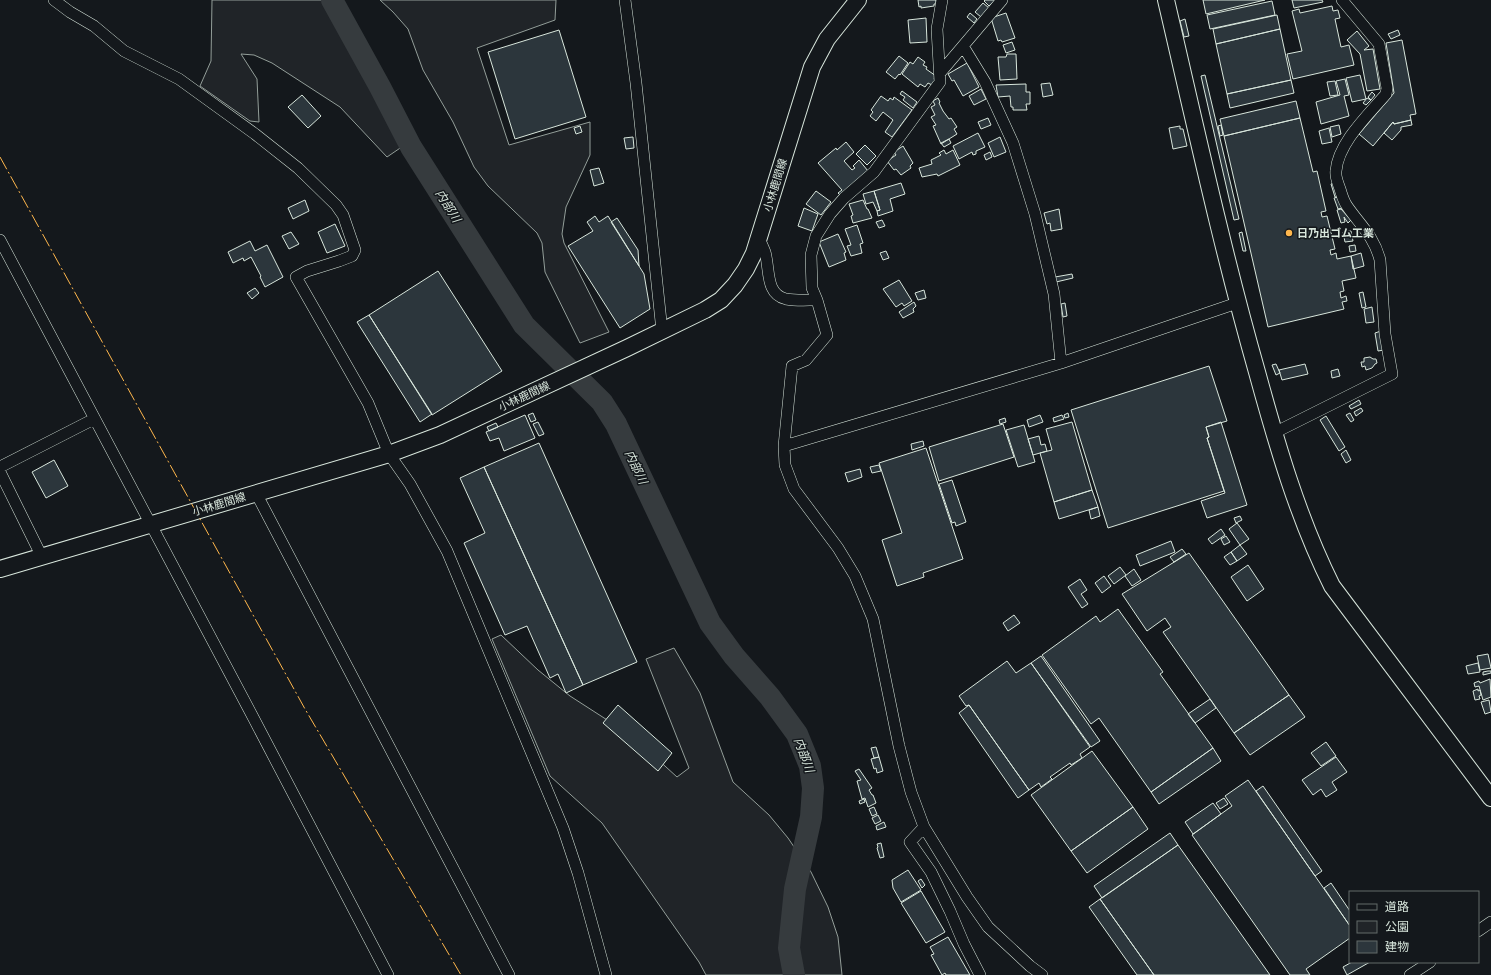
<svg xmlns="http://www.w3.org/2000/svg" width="1491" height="975" font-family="'Libre Baskerville','Noto Sans JP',serif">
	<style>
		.green { fill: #202428; stroke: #939e99 }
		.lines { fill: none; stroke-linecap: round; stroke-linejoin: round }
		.river { stroke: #363b3e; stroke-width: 22 }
		.building { fill: #2c363c; stroke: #d8e6dc }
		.street-casing { stroke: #d8e6dc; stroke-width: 12 }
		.secondary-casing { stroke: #d8e6dc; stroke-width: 18 }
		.street { stroke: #14181c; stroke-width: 11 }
		.secondary { stroke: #14181c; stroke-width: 16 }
		.power { stroke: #ffb74d; stroke-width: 1; stroke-dasharray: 14 3 2 3; stroke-linecap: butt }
		.poi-dot { fill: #ffb74d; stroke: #14181c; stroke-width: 1.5 }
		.labels { text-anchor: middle; stroke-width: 3; stroke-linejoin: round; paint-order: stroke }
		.street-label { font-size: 11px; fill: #d8e6dc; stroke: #14181c }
		.poi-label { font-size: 11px; font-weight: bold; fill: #d8e6dc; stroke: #14181c; text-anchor: start }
		.water-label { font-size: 12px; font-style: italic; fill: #d8e6dc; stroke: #14181c }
	</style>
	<rect width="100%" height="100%" fill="#14181c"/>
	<!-- green -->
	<path class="green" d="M212,0H331L409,142L387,157L340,107L272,63L254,55L241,54L257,79L259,122L250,121L200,86L211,61Z
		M380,0H556L555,20L477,48L509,145L590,122V155L566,207L562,234L564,243L609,332L580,343L545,272L542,243L537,233L488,186L474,167L453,122L423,70L408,29L393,12Z
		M501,635L538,670L570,696L632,736L677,777L689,768L646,659L674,648L700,693L733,782L769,815L788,838L811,872L828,907L838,937L842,975H706L699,962L602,823L550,776L492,639Z"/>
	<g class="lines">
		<!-- river -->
		<path class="river" d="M332,0L380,87L411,147L524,325L602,402L616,424L710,623L734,656L770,697L797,734L810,766L813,788L811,817L795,889L789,948L794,975"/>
	</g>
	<!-- building -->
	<path class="building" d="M918,0H936V4H934V6L921,8V6L919,7Z
		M985,0H995L989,6L984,1Z
		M1203,0H1265L1206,14Z
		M1292,0H1322L1323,2L1294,8Z
		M1272,1L1275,15L1210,29L1207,15Z
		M983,3L989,8L981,17L975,12Z
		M1332,6L1333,11L1338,10L1340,18L1335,19L1341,47L1349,45L1354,65L1293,79L1287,54L1302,51L1292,11L1299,9L1300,13Z
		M970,13L977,19L974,23L967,17Z
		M1006,13L1015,38L1002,42L1001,40L998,41L991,18Z
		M1277,15L1280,29L1216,44L1213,29Z
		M926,18L927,42L910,43L908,20Z
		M1185,19L1189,36L1184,37L1180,21Z
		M1280,29L1291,80L1227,94L1216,44Z
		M559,30L586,117L515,139L488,52Z
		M1398,30L1400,35L1391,39L1388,34Z
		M1357,31L1369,46L1364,50L1373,49L1380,89L1367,91L1360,54L1347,40Z
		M1402,40L1416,114L1410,115L1411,120L1394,124L1393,122L1373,146L1359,134L1394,93L1386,43Z
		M1012,42L1015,50L1006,53L1003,45Z
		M1007,54H1016L1017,79L1000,80L998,57H1006Z
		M899,56L908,63L900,75L899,74L895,79L886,72Z
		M918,57L925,62L923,65L927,67L926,69L936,76L934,79L935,80L932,85L928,83L925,87L920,84L918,87L902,74L910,62L913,64Z
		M967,63L979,87L963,96L954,80L952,81L948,74Z
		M1205,75L1239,219L1234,220L1201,76Z
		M1360,75L1366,99L1352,102L1346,78Z
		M1345,79L1349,95L1344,96L1349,116L1321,124L1316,102L1340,95L1336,81Z
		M1291,80L1294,93L1230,108L1227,94Z
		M1335,81L1338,95L1330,96L1327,82Z
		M1050,83L1053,95L1043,97L1041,84Z
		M1026,84V92H1030V104H1026L1027,110H1013V107H1011L1010,96L998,97L996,85Z
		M981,89L986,99L974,105L969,96Z
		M902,91L917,102L913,108L903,100L905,97L900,94Z
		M1372,92L1375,95L1371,100L1368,97Z
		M302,95L321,116L308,128L288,107Z
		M881,96L888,101L890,98L893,100L894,97L912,110L892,137L885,132L893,120L883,112L876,121L870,116L873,112L871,110Z
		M938,98L940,102L939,103L943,111L949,119L951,118L957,127L954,129L957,134L941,144L933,126L936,125L931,117L935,115L931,107L935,105L933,101Z
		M1367,98L1371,100L1366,105L1363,103Z
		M1296,101L1300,118L1224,136L1220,119Z
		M988,118L991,125L981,129L978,122Z
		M1300,118L1313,172L1317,171L1326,211L1321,212L1322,217L1327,216L1335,249L1330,250L1331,255L1336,253L1337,259L1351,256L1356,278L1342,281L1344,291L1340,292L1341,298L1346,296L1347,301L1342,302L1344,309L1268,327L1224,136Z
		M1411,120L1412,125L1401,127V130L1392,140L1384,133L1393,122L1394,124Z
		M1221,125L1223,135L1220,136L1218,126Z
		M1339,125L1341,134L1332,137L1330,127Z
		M580,126L582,132L576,134L574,128Z
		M1180,126V129H1183L1187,146L1173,149L1169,128Z
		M1329,128L1332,142L1322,144L1319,131Z
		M978,133L985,147L976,151V154L973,155L972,152L959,159L953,146Z
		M633,137L634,148L626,149L624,138Z
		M1000,137L1006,152L994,157L988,143Z
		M949,139L951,143L944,147L941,143Z
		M846,142L854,152L844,161L852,170L855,168L853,166L859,160L868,171L840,195L838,193L842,190L818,163L836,148L837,150Z
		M865,145L876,156L867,165L856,154Z
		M903,146L913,163L910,166L911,168L901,175L896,169L894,170L887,161L896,155L894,152Z
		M944,150L946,154L953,150L960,165L938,176L937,174L922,177L919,168L932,164L931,160L941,155L939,153Z
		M990,152L992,157L986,160L984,155Z
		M599,168L604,183L594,186L590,170Z
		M901,183L905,194L890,199L893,211L878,216L877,211L880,210L874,191Z
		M1334,183L1337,197H1335L1331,184Z
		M816,191L831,202L821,215L806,204Z
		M874,191L880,210L877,211L873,202L866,204L863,194Z
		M1338,197L1342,208L1338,209L1334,198Z
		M305,200L309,211L293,219L288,208Z
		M863,200L867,209H868L872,218L853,223L851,216L853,215L849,204Z
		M804,208L818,214L812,231L798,226Z
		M1059,209L1062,229L1051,231L1050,223L1047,224L1044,213Z
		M1341,209L1351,220L1348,223L1344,217L1345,222L1341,223L1337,210Z
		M595,216L599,222L608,216L644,274L650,309L620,328L568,246L593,231L587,222Z
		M617,218L638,250L639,266L611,222Z
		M882,220L885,226L879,228L876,222Z
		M335,224L345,246L327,253L318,232Z
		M857,225L863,243L860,244L862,253L851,256L847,246L851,245L845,229Z
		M1351,231L1353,241L1345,242L1343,232Z
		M291,232L299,244L289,249L282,236Z
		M1242,232L1246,251H1243L1239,233Z
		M838,234L846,252L844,253L846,260L829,267L819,242Z
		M250,241L255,251L267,245L283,277L265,287L260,277L261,276L251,257L244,261L243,258L233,263L228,252Z
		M1355,245L1356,251L1350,252L1349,246Z
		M886,251L889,258L883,260L880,253Z
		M1361,253L1364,266L1353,269L1351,256Z
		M438,271L502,371L432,415L369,315Z
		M1072,274L1073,278L1056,282L1055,277Z
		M899,280L912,301L904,306L902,303L896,307L883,289Z
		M255,288L259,293L252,299L247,293Z
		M924,290L926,298L918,300L915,293Z
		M1363,292L1366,307L1362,308L1359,293Z
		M914,302L916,306L913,309L914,312L903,318L899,312Z
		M1065,303L1067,316L1063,317L1061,304Z
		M1372,307L1374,322L1366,323L1364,309Z
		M369,315L432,414L420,422L357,322Z
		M1381,331L1384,350L1378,351L1375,333Z
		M1370,357L1373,359H1376L1377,363L1375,364L1372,368L1366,370L1365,366L1362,367L1361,362H1364V358Z
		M1276,364L1280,373L1276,375L1272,365Z
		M1305,364L1308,374L1282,380L1279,370Z
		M1209,366L1227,421L1206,427L1209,437L1207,438L1224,491L1108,528L1071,410Z
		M1338,369L1340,376L1332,378L1331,371Z
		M1359,400L1361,404L1351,409L1349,406Z
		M1361,408L1363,411L1356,416L1354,412Z
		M533,413L536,420L531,422L528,415Z
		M1068,413L1069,417L1065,418L1064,415Z
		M1350,413L1354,420L1351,422L1346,415Z
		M525,415L535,438L504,451L499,438L490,441L486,432Z
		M1040,415L1043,422L1029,427L1027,420Z
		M1062,415L1064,419L1054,422L1053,418Z
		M1326,416L1345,447L1339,451L1320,420Z
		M1005,418L1006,422L1000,424L999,420Z
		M538,422L544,434L539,436L533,424Z
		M1072,422L1092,490L1054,502L1040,453L1052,450L1046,429Z
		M1221,422L1247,505L1207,518L1201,501L1225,493L1207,438L1209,437L1206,427Z
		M496,423L498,427L489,431L487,427Z
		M1003,424L1014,457L939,481L929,447Z
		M1024,425L1035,462L1018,467L1006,430Z
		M1039,436L1041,445L1045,444L1047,451L1033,455L1028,439Z
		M923,441L924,446L912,450L911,444Z
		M539,443L637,662L583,685L484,467Z
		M926,448L963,559L923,573L924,577L897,586L882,540L902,533L879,463Z
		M1346,450L1351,460L1346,463L1341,454Z
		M54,460L68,486L46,498L32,472Z
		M879,465L881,471L872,473L870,467Z
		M484,467L583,685L566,693L558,674L550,678L527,626L505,635L464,543L485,533L460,478Z
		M860,469L862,477L848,482L845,473Z
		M952,480L966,522L956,526L955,522L952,523L939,484Z
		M1092,490L1098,507L1059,519L1054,502Z
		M1098,507L1100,516L1091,519L1089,510Z
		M1240,516L1242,520L1236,523L1234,518Z
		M1237,523L1249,539L1240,545L1229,529Z
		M1221,529L1225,535L1212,544L1208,539Z
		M1226,536L1230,542L1224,545L1221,539Z
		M1171,541L1175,552L1140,566L1136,555Z
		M1240,545L1247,554L1237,561L1231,552Z
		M1182,549L1186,554L1174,562L1170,557Z
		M1231,552L1237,561L1230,565L1224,557Z
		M1189,553L1289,695L1234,733L1163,632L1171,627L1165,618L1147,631L1122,594Z
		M1248,565L1264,589L1247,601L1231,577Z
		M1120,567L1126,575L1114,584L1108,576Z
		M1134,569L1141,580L1132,586L1125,576Z
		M1104,576L1111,586L1102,593L1095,583Z
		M1080,579L1087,590L1081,594L1088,604L1082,608L1068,587Z
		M1118,609L1163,672L1160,674L1213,748L1151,792L1099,718L1091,724L1042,655L1096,616L1100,622Z
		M1014,615L1020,623L1008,631L1003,623Z
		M1488,654L1491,668L1480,670L1477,656Z
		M1041,656L1100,741L1091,747L1031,663Z
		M1007,661L1016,673L1031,663L1090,747L1080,754L1082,758L1071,765L1070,763L1050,777L1052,779L1041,787L1039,783L1029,790L969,705L966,706L959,696Z
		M1478,663L1480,672L1468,674L1466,666Z
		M1488,671H1491V673L1483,675V672Z
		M1490,679L1491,697L1483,700L1479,686L1475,687L1474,683L1479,681L1480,683Z
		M1478,689V691L1480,690L1481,695L1479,696L1480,699L1475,700L1473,691Z
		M1289,695L1305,717L1250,755L1234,733Z
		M1210,699L1216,708L1195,723L1188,714Z
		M1489,700L1491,712L1485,714L1481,702Z
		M618,705L672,753L658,771L603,723Z
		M969,705L1029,790L1018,798L959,713Z
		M1326,742L1336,756L1321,766L1311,753Z
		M876,747L879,757L874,758L871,748Z
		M1213,748L1221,761L1159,804L1151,792Z
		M1092,751L1133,807L1071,851L1031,795Z
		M879,757L883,771L877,773L876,768L874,769L871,759Z
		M1336,757L1347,772L1332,782L1337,790L1326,797L1321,789L1313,795L1302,780Z
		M859,769L872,788L869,790L872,795H873L876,803L868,807L865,798L862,799L857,781L861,780L855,771Z
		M1248,780L1350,926V938L1306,969L1310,975H1290L1192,835L1232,806L1225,796Z
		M1263,786L1322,871L1315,876L1256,791Z
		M1224,798L1228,804L1220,809L1216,803Z
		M864,799L865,802L860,804L859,801Z
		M1213,803L1221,814L1193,834L1185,822Z
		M874,807L877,814L872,816L869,809Z
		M1133,807L1148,829L1087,873L1071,851Z
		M878,815L881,821L875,824L872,818Z
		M884,822L886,827L877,830L876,826Z
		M1170,833L1178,845L1102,898L1094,886Z
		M881,843L884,857L880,858L877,848L878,847L877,844Z
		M1178,845L1270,975H1154L1100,899Z
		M908,870L921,890L901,902L893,888L892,880Z
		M921,879L925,885L922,888L918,881Z
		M1331,883L1350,911V926L1324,888Z
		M921,891L945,932L926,943L901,903Z
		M1100,899L1154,975H1137L1089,907Z
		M948,937L970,975H946L945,973L942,975L931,955L934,954L930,947Z
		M1352,962H1370L1347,975L1343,967Z"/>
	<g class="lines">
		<!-- street casing -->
		<g class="street-casing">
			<path id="street" d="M54,0L70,12L94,26L124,51L179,79L255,134L298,168L336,205L343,215L355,250L352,256L339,261L307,271L296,277L368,403L389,454L410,484L447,551L563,828L578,873L606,975
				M625,0L636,83L662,331
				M963,46L985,82L1013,143L1035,214L1054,294L1061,363
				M940,73L1002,0
				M759,238C761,243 763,247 765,252C770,269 765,294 786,299C796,301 807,300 817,300L812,288L811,255L816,236L830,214L844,198L874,172L940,82L937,29L942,0
				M0,240L254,719L388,975
				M1274,433L1392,374L1385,334L1380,260C1374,236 1360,225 1347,206C1343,200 1342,195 1340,189C1338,183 1335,177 1336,171C1338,143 1369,114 1386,94L1387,88L1379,44L1342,0
				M784,446L792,366L806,360L827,335L817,300
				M0,467L94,419
				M0,472L42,557
				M256,493L509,975
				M924,827L910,842L931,872L950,911L964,944L980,975
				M1478,931L1491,922
				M1042,975L1030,966L988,927L967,897L924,827L911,792L899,746L873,619L855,576L838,548L794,489L785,465L784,446L1061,363L1237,303
				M1410,975L1430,962"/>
		</g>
		<!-- secondary casing -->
		<g class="secondary-casing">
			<path id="secondary" d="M1166,0C1195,124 1222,249 1257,372C1277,445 1298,518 1332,586L1491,798
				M0,569L389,454L440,435L627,348L705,310L721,300L735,285L746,269L754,253L812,67L827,39L858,0"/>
		</g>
		<!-- street -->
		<use href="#street" class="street"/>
		<!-- secondary -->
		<use href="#secondary" class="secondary"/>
		<!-- power -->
		<path class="power" d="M0,157L305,709L461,975"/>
	</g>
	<!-- markers -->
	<circle class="poi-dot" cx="1289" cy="233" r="4"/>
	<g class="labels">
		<!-- street labels -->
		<g class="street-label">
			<text transform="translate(775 185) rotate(-73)" y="4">小林鹿間線</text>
			<text transform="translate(524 396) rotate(-25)" y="4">小林鹿間線</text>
			<text transform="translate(219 504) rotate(-17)" y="4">小林鹿間線</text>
		</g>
		<!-- poi labels -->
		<g class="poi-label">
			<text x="1297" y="237">日乃出ゴム工業</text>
		</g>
		<!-- water labels -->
		<g class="water-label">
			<text transform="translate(448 206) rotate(58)" y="4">内部川</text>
			<text transform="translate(636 467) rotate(65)" y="4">内部川</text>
			<text transform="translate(804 755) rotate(70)" y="4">内部川</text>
		</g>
	</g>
	<!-- legend -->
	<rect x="1349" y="891" width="130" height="72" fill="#14181c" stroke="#626a69"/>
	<rect x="1357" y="904" width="20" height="6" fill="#14181c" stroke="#626a69"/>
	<text x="1385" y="911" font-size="12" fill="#d8e6dc">道路</text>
	<rect x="1357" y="921" width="20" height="12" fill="#202428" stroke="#626a69"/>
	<text x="1385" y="931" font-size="12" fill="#d8e6dc">公園</text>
	<rect x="1357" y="941" width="20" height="12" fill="#2c363c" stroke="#626a69"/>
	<text x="1385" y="951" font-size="12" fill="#d8e6dc">建物</text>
</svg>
